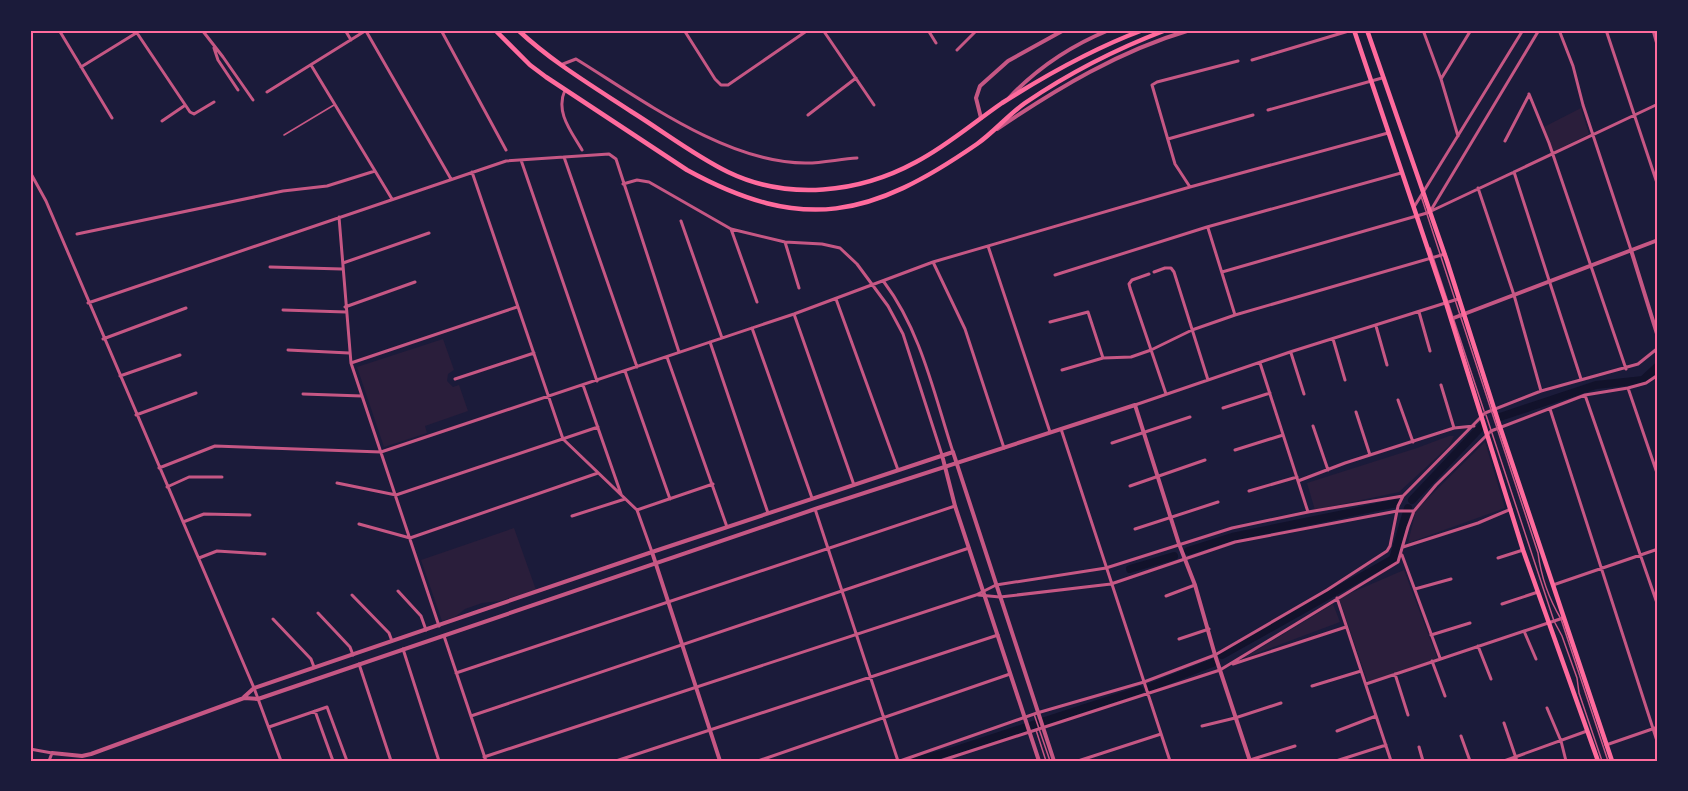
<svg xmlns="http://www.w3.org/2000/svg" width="1688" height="791" font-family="Literata,serif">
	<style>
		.green { fill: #2a1e3b }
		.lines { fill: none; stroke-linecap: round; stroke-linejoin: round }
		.canal { stroke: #12122b; stroke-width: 8 }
		.service { stroke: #c65784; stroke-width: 1.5 }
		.minor { stroke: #c65784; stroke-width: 3 }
		.tertiary { stroke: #c65784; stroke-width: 4 }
		.secondary { stroke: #ff6b9d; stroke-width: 4.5 }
		.neatline { fill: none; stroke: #ff6b9d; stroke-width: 2 }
	</style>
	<rect width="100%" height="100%" fill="#1b1b3a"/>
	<!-- green -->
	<path class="green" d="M1581,108L1589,134L1553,152L1544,127Z
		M443,339L454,370L448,374L447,381L453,387L459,385L468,411L425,426L427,433L384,447L357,367Z
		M1449,436H1454L1449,446L1399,492L1315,510L1307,483L1417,448Z
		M1485,442L1505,508L1408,543L1416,510Z
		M514,528L536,590L500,601L482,603L465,609L455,617L442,621L421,560Z
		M1404,570L1438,660L1368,683L1339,598Z
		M1333,604L1340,622L1244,658Z"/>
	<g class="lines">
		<!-- canal -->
		<path class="canal" d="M1500,417L1596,385L1643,380L1658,366
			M1412,500L1482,426
			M1188,551L1232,537L1397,503
			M1130,569L1174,556
			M1222,655L1393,559L1408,508
			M1148,688L1215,662
			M915,761L953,751L1140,690"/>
		<!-- service -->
		<path class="service" d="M284,135L334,105
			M1421,196L1538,553C1541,576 1549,599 1561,619L1608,761
			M1430,248L1484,411
			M1486,415L1554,621L1562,636L1577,678L1579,693L1602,761
			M1034,714L1050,761
			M1036,730L1046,761"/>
		<!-- minor -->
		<path class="minor" d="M59,30L112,118
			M202,30L223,57L253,100
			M345,30L351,40
			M441,30L506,150
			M684,30L715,79L721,85H728L808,30
			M823,30L874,105
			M928,30L936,43
			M1423,30L1441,79L1458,136
			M1559,30L1573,66L1583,105L1631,250
			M1606,30L1658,186
			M1653,30L1658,48
			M366,31L451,179
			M137,33L190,112L194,114L214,102
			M214,48L218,60L238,90
			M957,50L977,30
			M1252,60L1352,30
			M563,64L576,59C641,99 728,164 807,163C823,163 840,159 857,158
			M311,65L392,199
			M81,67L141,30
			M1441,79L1471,30
			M565,90C555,112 571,131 582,150
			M267,92L365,31
			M1529,94L1549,143L1626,369
			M1268,110L1382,78
			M808,115L856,78
			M162,121L184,106
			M1168,139L1253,115
			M1505,141L1529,95
			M564,157L637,367
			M521,160L597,381
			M30,172L46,201L254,688L281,761
			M472,172L563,439L637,510L652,552
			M1514,172L1581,379
			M623,184L637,180L649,182L731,229L785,242L822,244L840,248L857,264L888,306L903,334L942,455
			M1190,187L1175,164L1152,85L1157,82L1238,61
			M1478,188L1514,295L1541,391
			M1414,207L1523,30
			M1431,210L1539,30
			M339,217L351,363L439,626
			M681,221L722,338
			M1208,228L1235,315
			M731,229L757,302
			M77,234L283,191L327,186L375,171
			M785,242L799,288
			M988,246L1050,432
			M933,262L965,329L1004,448
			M343,263L429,233
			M270,267L342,269
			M1154,272L1165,268H1171L1174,272L1208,380
			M1222,272L1427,213L1658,104
			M1149,274L1132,280L1129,284L1130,288L1166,394
			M1055,275L1207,227L1401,173
			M884,282C921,331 934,394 953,452
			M836,299L898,470
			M88,303L506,161L609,154L616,159L679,352
			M345,307L415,282
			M283,310L346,312
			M1419,312L1430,351
			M794,314L854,485
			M1050,322L1088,312L1103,358
			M1376,326L1387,365
			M752,328L812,498
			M103,339L186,308
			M1333,339L1345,380
			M710,342L768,513
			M288,350L349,353
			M1291,353L1304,394
			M667,357L727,527
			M351,363L517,307
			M1260,363L1308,512
			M1062,370L1103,358L1131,357L1151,350L1192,330L1235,315L1445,254
			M625,371L670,499
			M120,376L180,355
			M455,379L534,353
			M583,385L621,494
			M1441,385L1454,428
			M1628,388L1658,476
			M303,394L362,396
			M1585,395L1658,606
			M1398,400L1413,442
			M1135,405L1290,352L1458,299
			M1223,408L1270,393
			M1550,409L1658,744
			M1356,412L1370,455
			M136,415L196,393
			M1313,426L1328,470
			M1061,429L1170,761
			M1112,443L1190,417
			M1235,450L1283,435
			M159,468L215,446L381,452L794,314L933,262L1190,187L1388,133
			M1298,481L1345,463L1454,428L1474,426
			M337,483L396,495L598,427
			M1130,486L1205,460
			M167,487L189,477H222
			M1249,491L1297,477
			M815,509L898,761
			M637,510L713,484
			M572,516L625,499
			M183,522L204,514L250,515
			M359,524L410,538L598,473
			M1135,529L1218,502
			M1403,547L1478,523L1511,509
			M1402,555L1440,658
			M199,558L217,551L265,554
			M1498,558L1523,550
			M1553,585L1658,549
			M1415,589L1451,579
			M398,591L421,616L426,630
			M352,595L389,633L392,641
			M978,595L1000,597L1111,584L1235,542L1397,511H1414
			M1166,596L1195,585
			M1337,598L1391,761
			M1502,604L1538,592
			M318,613L350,647L353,655
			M273,619L311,659L314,667
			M1524,631L1536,659
			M1431,635L1470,623
			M444,636L486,761
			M1179,639L1209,629
			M1478,646L1491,679
			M403,649L439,761
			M1432,661L1445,696
			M359,664L391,761
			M1233,664L1346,627
			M456,673L955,506
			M1395,674L1408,715
			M1366,684L1563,618
			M1312,686L1361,671
			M1547,708L1561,741L1566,761
			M315,711L333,761
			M471,716L969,548
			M1504,723L1517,761
			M1202,726L1235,718L1281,703
			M269,727L327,707L347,761
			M1337,731L1376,716
			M1461,736L1470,761
			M1606,745L1658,727
			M1419,747L1423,761
			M30,749L52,753L49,761
			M484,757L976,595L996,585L1106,568L1232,528L1308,512L1403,496L1485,413L1541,391L1638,364L1658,348
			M1250,760L1295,746
			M616,761L998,635
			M758,761L1010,674
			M900,761L1037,713L1144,682L1215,655L1327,590L1387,551L1390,546L1398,506L1403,496
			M940,761L1220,670L1398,562L1408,527L1414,511L1436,485L1491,431L1585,395L1628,388L1646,383L1658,375
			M1078,761L1161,734
			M1336,761L1386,745
			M1504,761L1587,731"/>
		<!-- tertiary -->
		<path class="tertiary" d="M1009,98C1038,67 1070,46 1109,30
			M981,118L976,98L980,86L1008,61L1064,30
			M997,129C1058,88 1119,51 1190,30
			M1631,250L1658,337
			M1451,319L1658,240
			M942,455L955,506L1039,761
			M652,552L720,761
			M244,697L254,688L652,552L953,452L1054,761
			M52,753L82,756L91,754L244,698L258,699L815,509L1135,405L1179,544L1195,585L1215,655L1250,761"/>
		<!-- secondary -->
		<path class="secondary" d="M495,30L530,65L546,77L687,170C804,234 871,217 977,144C994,132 1008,115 1025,103C1069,73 1116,49 1166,30
			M518,30C552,62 594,87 632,112C664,132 695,156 728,172C788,201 859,193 916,162C947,146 973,123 1002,103C1043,77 1097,47 1143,30
			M1354,30L1446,303L1523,550L1598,761
			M1367,30L1447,261L1499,424L1612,761"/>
	</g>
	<!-- border -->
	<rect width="1688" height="791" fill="none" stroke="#1b1b3a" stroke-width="63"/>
	<rect x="32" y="32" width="1624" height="728" class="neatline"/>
</svg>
